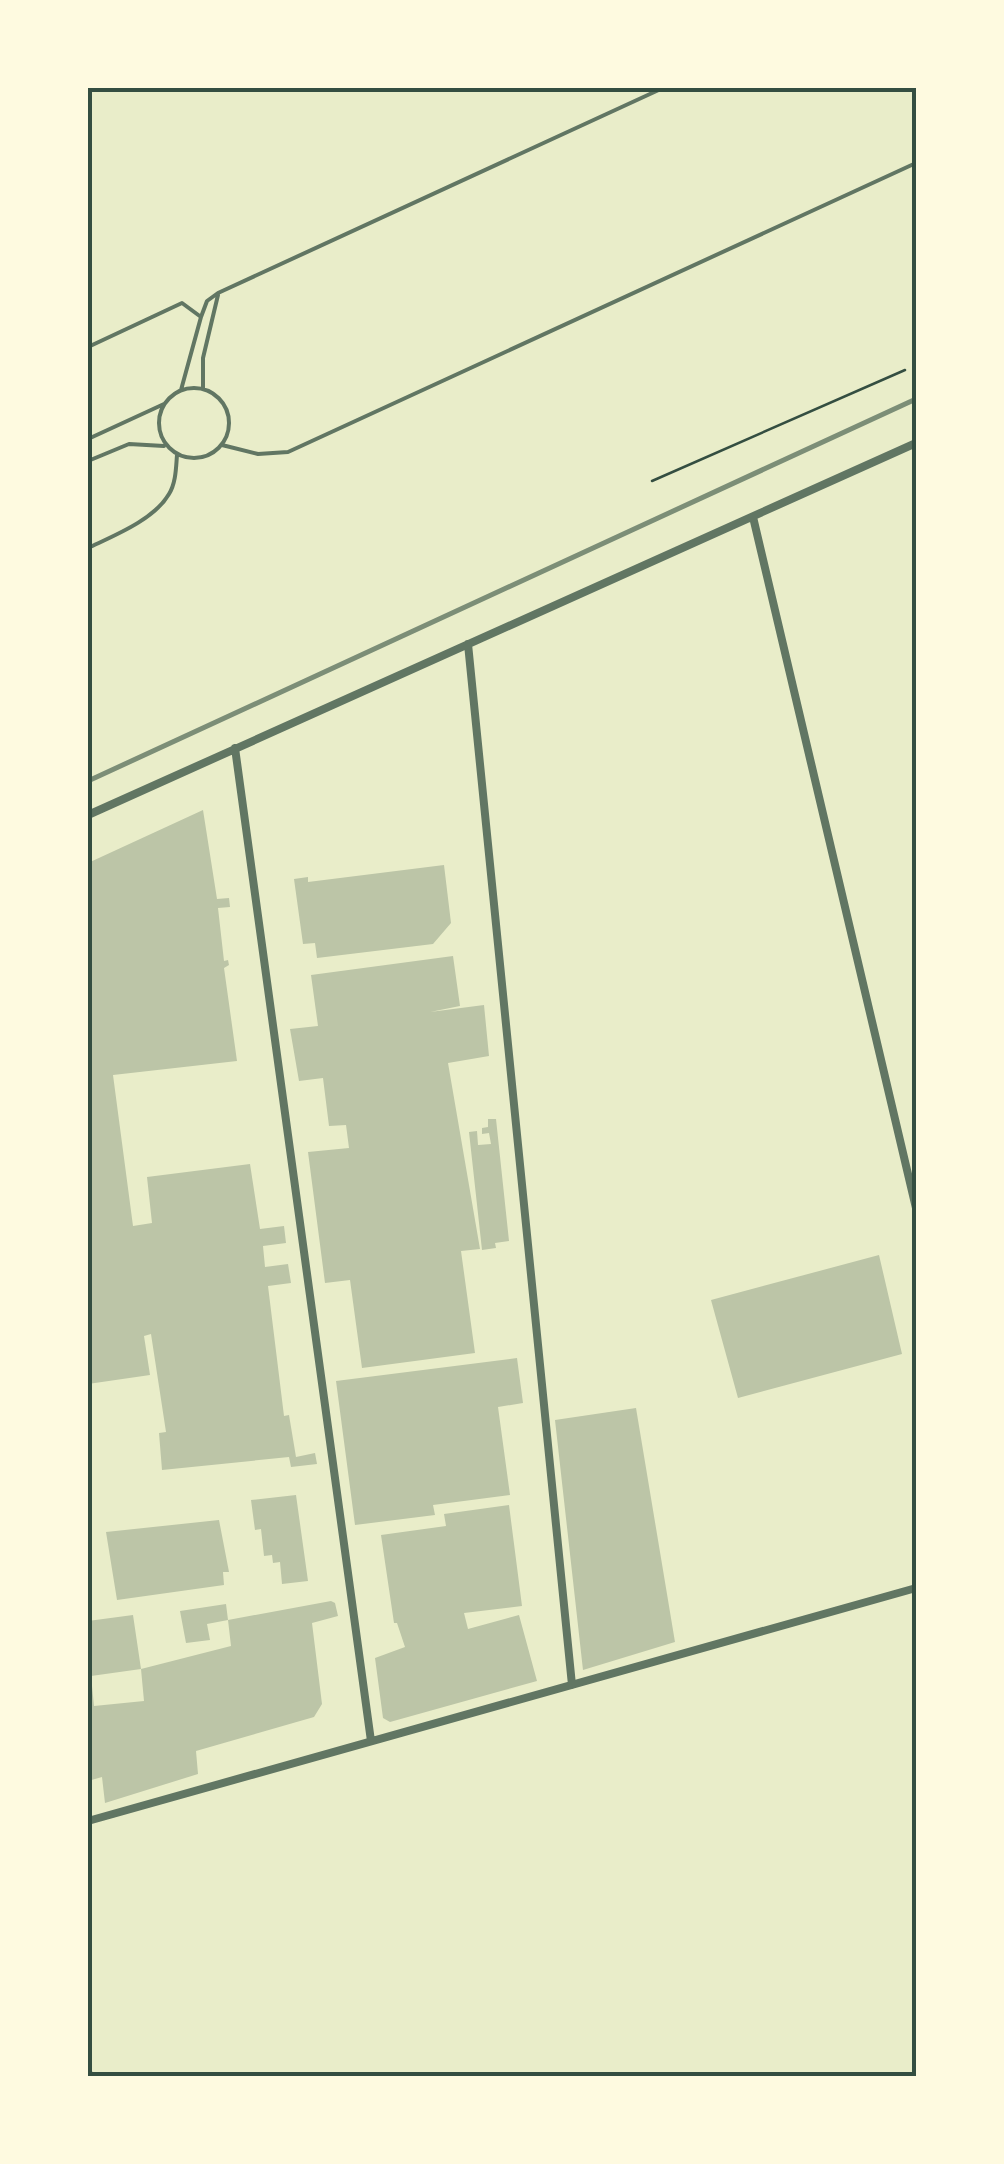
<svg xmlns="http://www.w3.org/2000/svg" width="1004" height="2164" font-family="Poppins,sans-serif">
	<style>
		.building { fill: #bcc5a7 }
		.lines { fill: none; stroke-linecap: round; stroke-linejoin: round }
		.path { stroke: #344e41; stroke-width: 2.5 }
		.service { stroke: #617663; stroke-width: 4 }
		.minor { stroke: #617663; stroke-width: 8 }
		.rail { stroke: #7c8e77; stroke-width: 5 }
		.neatline { fill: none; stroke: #344e41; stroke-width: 4 }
	</style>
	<rect width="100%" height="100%" fill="#e9edc9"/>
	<!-- building -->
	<path class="building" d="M203,810L217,899L229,898L230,907L218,908L224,961L228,960L229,965L224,968L237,1061L113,1075L133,1226L152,1223L147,1177L250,1164L260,1229L284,1226L286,1243L263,1246L265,1267L288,1264L291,1283L268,1286L284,1416L289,1415L296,1457L315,1453L317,1464L291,1467L289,1457L162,1470L159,1433L166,1432L151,1334L144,1336L150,1375L88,1384V863Z
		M444,865L451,923L433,944L317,958L315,943L303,944L294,879L308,877V882Z
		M453,956L460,1006L430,1012L484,1005L489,1056L448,1063L480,1249L461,1251L475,1353L362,1368L350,1280L325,1283L308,1152L349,1148L346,1125L329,1126L323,1078L299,1081L290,1029L318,1026L311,975Z
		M488,1119H496L509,1241L495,1243L496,1248L482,1250L469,1132L477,1131L478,1145L491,1144L489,1133L482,1134V1128L488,1127Z
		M879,1255L902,1354L738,1398L711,1300Z
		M517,1358L523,1403L498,1407L510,1495L433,1505L435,1515L355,1525L336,1381Z
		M636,1408L675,1642L583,1670L555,1420Z
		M296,1495L308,1581L282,1584L280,1562L273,1563L272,1555L264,1556L261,1529L255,1530L251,1500Z
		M509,1505L522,1606L464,1613L468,1629L519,1615L537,1681L390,1722L383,1718L375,1658L405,1647L397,1623H394L381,1535L446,1526L444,1514Z
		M219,1520L229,1572H223L224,1585L117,1600L106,1532Z
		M331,1601L335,1603L338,1616L312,1623L322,1704L314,1717L196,1751L198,1774L105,1803L102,1777L88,1781V1621L133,1615L141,1669L91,1676L94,1706L144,1701L141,1669L231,1646L228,1620Z
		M226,1604L228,1620L207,1624L210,1640L186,1643L180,1611Z"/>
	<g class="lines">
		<!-- path -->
		<path class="path" d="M652,481L905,370"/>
		<!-- service -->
		<path class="service" d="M201,317L207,301L218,293L663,88
			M88,347L182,303L201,317L181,390
			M159 423a35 35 0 1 1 70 0a35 35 0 1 1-70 0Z
			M203,389V358L218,295
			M88,439L164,404
			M222,445L258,454L288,452L916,163
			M88,461L129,444L164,446
			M88,548C113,536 154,520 169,494C176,483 176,467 177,455"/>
		<!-- minor -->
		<path class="minor" d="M753,517L916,1208
			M468,644L572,1685
			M235,748L371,1741
			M88,815L916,443
			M88,1821L916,1588
			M88,2072L90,2076"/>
		<!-- rail -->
		<path class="rail" d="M88,781L916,399"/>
	</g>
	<!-- border -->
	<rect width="1004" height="2164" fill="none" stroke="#fefae0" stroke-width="180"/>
	<rect x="90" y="90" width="824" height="1984" class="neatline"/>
</svg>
